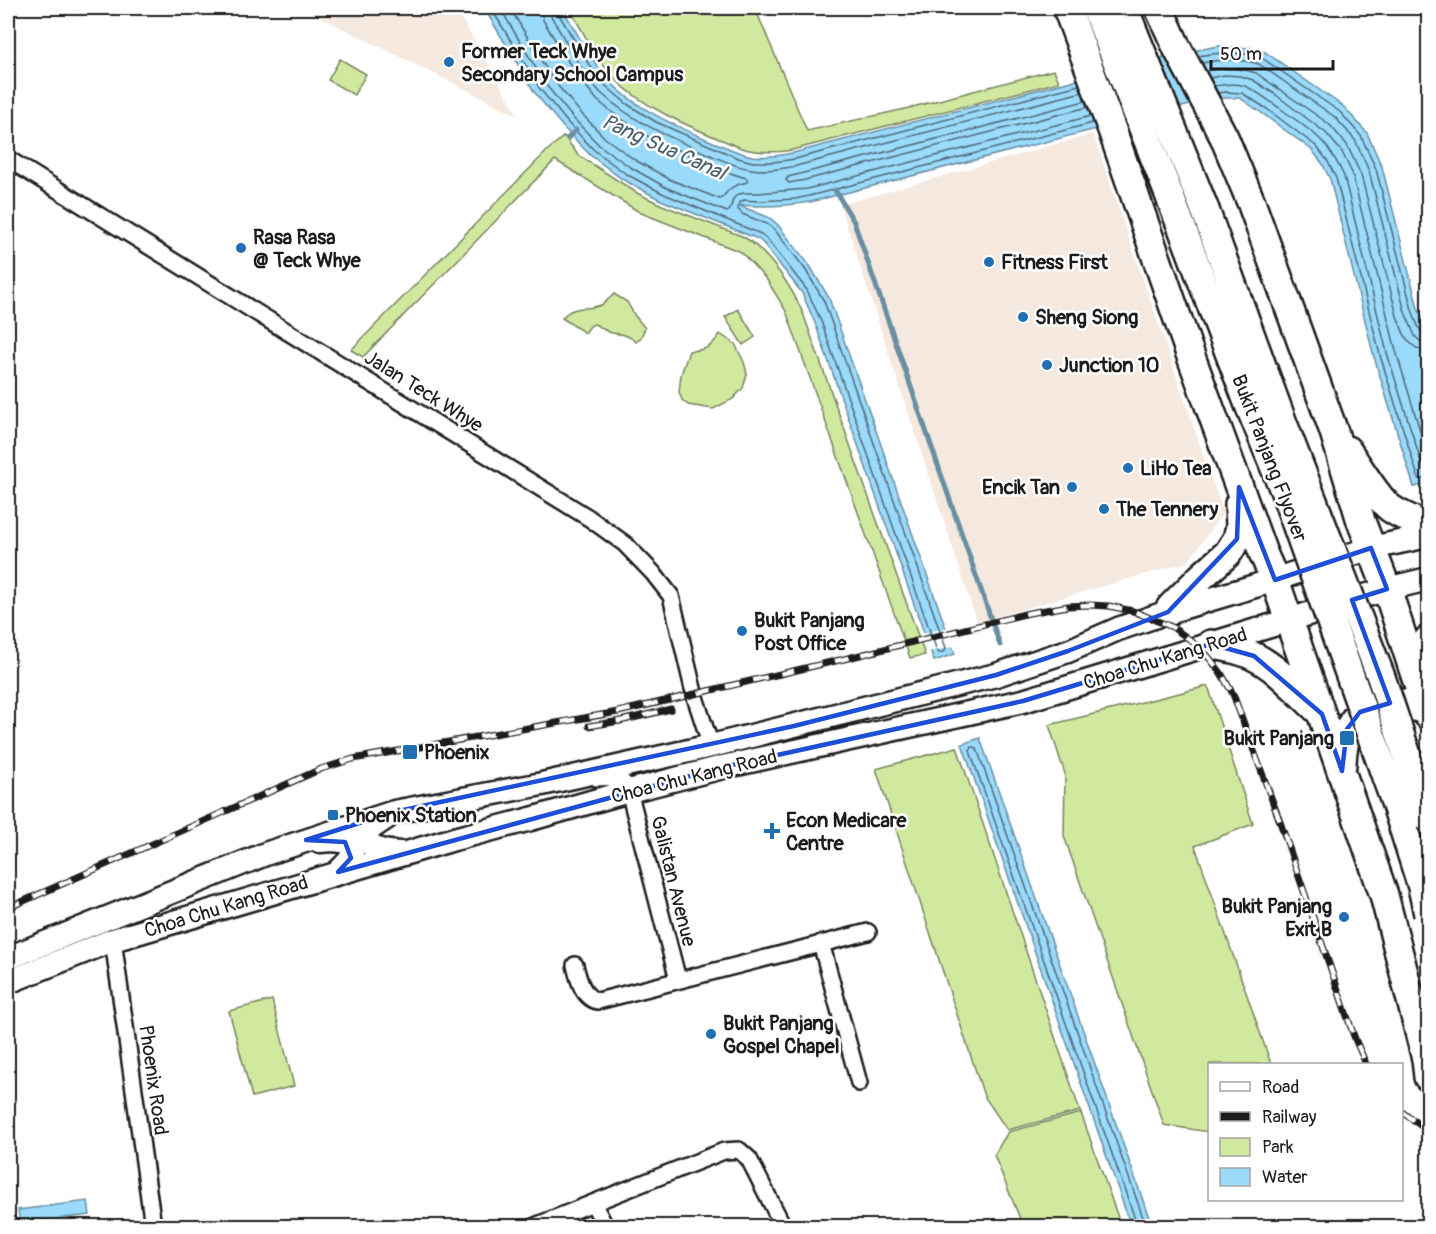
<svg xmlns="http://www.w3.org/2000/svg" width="1436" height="1234" font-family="Pangolin,sans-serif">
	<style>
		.built { fill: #f5e8de }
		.green { fill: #d1e99f; stroke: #76825e; stroke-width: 1.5 }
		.water { fill: #9adafb; stroke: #688ea2; stroke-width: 1.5 }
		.pier { fill: #fff }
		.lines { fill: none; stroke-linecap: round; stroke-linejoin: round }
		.shore { stroke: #4e6875; stroke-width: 1.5 }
		.stream { stroke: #688ea2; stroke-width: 5 }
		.street-casing { stroke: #1c1c1c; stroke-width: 20 }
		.primary-casing { stroke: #1c1c1c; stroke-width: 27 }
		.highway-casing { stroke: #1c1c1c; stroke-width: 32 }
		.street { stroke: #fff; stroke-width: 15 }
		.primary { stroke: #fff; stroke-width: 22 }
		.highway { stroke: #fff; stroke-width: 27 }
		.rail-casing { stroke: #1c1c1c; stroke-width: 7 }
		.rail { stroke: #fff; stroke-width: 4.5; stroke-dasharray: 14; stroke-linecap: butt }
		.highway-bridge-casing { stroke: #1c1c1c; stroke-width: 32; stroke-linecap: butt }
		.highway-bridge { stroke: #fff; stroke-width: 27 }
		.marked { fill: none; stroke: #1d4ed8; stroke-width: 4.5; stroke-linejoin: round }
		.poi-dot { fill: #1f6fb2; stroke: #fff; stroke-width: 2 }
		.labels { text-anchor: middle; stroke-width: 5; stroke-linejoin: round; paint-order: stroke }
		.poi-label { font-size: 20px; font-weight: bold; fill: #1c1c1c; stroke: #fff; text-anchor: start }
		.street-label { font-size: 20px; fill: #1c1c1c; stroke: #fff }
		.water-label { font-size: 21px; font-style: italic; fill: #485e6a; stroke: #fff }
	</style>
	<rect width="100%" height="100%" fill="#fff"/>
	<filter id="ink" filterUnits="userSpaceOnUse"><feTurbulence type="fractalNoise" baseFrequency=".0167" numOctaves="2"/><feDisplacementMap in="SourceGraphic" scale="12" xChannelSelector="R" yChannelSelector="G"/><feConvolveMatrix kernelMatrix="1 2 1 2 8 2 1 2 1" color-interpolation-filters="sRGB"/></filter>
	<g filter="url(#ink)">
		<!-- built -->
		<path class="built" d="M302,8H455L519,116Z
			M1093,134L1223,512L1188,562L977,622L840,205Z"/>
		<!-- green -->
		<path class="green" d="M569,8H755L807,131L905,109L1054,70L1059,82L792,150C774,153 759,153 741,148C699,130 646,111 614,78C595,58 583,31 569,8Z
			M340,59L366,74L354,95L328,80Z
			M564,136L578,155L637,193L662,205L744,237C769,253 793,288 804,316L925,655L910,658L786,311L767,280L741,252L641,213L555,160L363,357L351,350L548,150Z
			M614,294L627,302L635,316L645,328L641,337L636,342C628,335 623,334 612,333C606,332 600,326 594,324L590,326L585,333L562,318C574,303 588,312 603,304C607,301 611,297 614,294Z
			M738,309L755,337L743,345L725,317Z
			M720,334L735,344L744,362L747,374L743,388L733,399L713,409L688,405L682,400L679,392L681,375L689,351C706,350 711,348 720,334Z
			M1208,686L1253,824L1195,846L1271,1064H1210L1209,1132L1164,1125L1064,836L1065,774L1049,725Z
			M957,747L1080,1111L1007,1130L984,1096L876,769Z
			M272,1000L294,1086L252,1097L229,1011Z
			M1081,1113L1121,1226H1023L994,1155L1008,1132Z"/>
		<!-- water -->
		<path class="water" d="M484,8H562C577,32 590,60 610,81C633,108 681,128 713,142C726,147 738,153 752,156C766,158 780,155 793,153L1172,55L1218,46L1250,48L1265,52L1344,107L1367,133L1382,167L1418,308L1428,334V414H1427L1428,419V484L1414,487L1374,357L1330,179L1322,163L1312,150L1263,114L1240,98H1225L1190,105L810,202C786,206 762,207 738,205L770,218L778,225L810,266L829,298L955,654L934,661L815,323L802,293L763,243L758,239L661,200L622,179L590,155L563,127L535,93Z
			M980,738L1152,1226H1131L962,744Z
			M88,1201L90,1215L20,1223L18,1210Z"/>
		<!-- pier -->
		<path class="pier" d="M949,627L955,646L928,652L922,634Z"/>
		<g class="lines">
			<!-- shore -->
			<path class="shore" d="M491,8L540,89L568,123L594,150L626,174L664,194L761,234L767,239L807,290L821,321L937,651L939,653L945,651L946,648L824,301L805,269L774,229L767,224L742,214L738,209L739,203L744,200L758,201L795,199L809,196L1093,123
				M500,8L546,85L573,118L599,145L630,167L667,188L727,212L730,210L733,199L737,195L743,193H758L807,189L1091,116
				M510,8L553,80L580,112L605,138L635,160L671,180L720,199C724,197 726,192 730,189C735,185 741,184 747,182L748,180L746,178L730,173L649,137L618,117L597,100L574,71L543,20L541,8
				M550,8L551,16C566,41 581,73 601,93C631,121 671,138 708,154C722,160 736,167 751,169C766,172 782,169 796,166L1082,92
				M557,8L558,13L588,63L606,86L627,104L656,122L738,158L753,162H774L795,159L1079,85
				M1198,56C1220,52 1241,51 1262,58L1340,112L1361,136L1376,169L1412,310C1416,319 1418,334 1428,335
				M1202,63C1221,59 1240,59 1259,64L1335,117L1355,140L1369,171L1405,312L1415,336L1420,341L1428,342
				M1206,71C1222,68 1240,68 1256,73L1329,124L1347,145L1361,175L1397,316C1403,333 1408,350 1428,351
				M1210,78L1225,75L1240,76L1253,80L1276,95L1326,133L1342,152L1352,173L1396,351L1428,457
				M1214,86C1223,85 1233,83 1242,85C1253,87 1312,131 1322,141C1331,151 1338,163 1344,176L1387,353L1423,468L1424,470L1428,471
				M1218,93L1225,92L1242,93L1267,109L1316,146L1327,160L1336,178L1380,355L1418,477L1420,479L1428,478
				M1085,101L788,177L786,180L789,183L805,180L1088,107
				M1136,1226V1222L970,751L972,747H975L977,749L1146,1226"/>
			<!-- stream -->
			<path class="stream" d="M568,138L576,130
				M835,190L854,222L1000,645"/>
			<!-- street casing -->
			<g class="street-casing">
				<path id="street" d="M8,159L589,518L625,544L653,573L671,596L695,697L711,746
					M597,778C611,777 622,776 629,791L678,980
					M113,940L153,1226
					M821,943L859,1083
					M575,965C578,978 583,999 598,1001L868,932
					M593,1203L605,1226
					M535,1226L724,1151L739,1150L749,1159L783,1226"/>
			</g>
			<!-- primary casing -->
			<g class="primary-casing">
				<path id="primary" d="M386,818L368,830C363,850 385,852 400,853
					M319,841C330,840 358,837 351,857C349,862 342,868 338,872
					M8,958L268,853L394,812L542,784L711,746L996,675L1068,651L1118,629L1168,612L1255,586L1371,548L1428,536
					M8,982L113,940L454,839L531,819L629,791L723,767L1023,701L1270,626L1387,589L1428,579"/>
			</g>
			<!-- highway casing -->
			<g class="highway-casing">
				<path id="highway" d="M1067,8L1112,130L1189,351L1239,487L1263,553L1275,580L1384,895L1426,1059L1428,1077
					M1096,8L1179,220
					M1124,8L1205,210
					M1159,8L1177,48L1224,137L1251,202L1334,432L1361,521L1387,589L1428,715
					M1347,450C1358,465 1376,497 1390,508C1401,516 1415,521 1428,527
					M1168,612L1171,607L1201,577L1228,553L1237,539L1240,526L1239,504
					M1211,644C1225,648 1240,649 1253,656C1277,667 1299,693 1319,711
					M1417,676L1428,640
					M1342,765C1343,727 1358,698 1400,703C1409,704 1419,708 1427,711"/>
			</g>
			<!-- street -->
			<use href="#street" class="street"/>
			<!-- primary -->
			<use href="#primary" class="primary"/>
			<!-- highway -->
			<use href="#highway" class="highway"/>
			<!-- rail casing -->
			<g class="rail-casing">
				<path id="rail" d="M589,726L620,721L671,709
					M8,908L321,769L353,759L618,712L844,659L1029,613L1068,606L1089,605L1109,606L1133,611L1172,627L1189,639L1207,655L1221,673L1233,694L1279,819L1355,1039L1366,1064
					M1402,1112L1428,1131"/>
			</g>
			<!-- rail -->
			<use href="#rail" class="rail"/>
			<!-- highway-bridge casing -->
			<g class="highway-bridge-casing">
				<path id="highway-bridge" d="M1205,210L1281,418L1381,677L1428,818
					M1179,220L1249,405L1284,490L1396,805L1422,887L1428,914"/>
			</g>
			<!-- highway-bridge -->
			<use href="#highway-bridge" class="highway-bridge"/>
		</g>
	</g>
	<!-- marked area -->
	<path class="marked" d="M1239,487L1275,580L1371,548L1387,589L1352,600L1390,703L1360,712L1347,729L1342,771L1322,714L1254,656L1211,644L1023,701L723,767L338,872L351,858L345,842L306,840L394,812L794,726L996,675L1068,651L1168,612L1237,539Z"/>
	<!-- markers -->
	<g class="poi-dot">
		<circle cx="449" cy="62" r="6"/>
		<circle cx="241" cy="248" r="6"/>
		<circle cx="989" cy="262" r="6"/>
		<circle cx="1023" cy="317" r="6"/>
		<circle cx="1047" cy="365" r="6"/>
		<circle cx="1128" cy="468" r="6"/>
		<circle cx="1072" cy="487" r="6"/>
		<circle cx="1104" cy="509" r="6"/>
		<circle cx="742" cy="631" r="6"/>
		<rect x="1339" y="730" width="16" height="16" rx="3"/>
		<rect x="402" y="744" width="16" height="16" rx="3"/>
		<rect x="327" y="809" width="12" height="12" rx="3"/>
		<path d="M769 822h6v6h6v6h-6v6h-6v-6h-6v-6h6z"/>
		<circle cx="1344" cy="917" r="6"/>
		<circle cx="711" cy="1034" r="6"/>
	</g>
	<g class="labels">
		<!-- poi labels -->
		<g class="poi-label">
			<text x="461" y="58">Former Teck Whye<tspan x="461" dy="23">Secondary School Campus</tspan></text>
			<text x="253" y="244">Rasa Rasa<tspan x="253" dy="23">@ Teck Whye</tspan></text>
			<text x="1001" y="269">Fitness First</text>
			<text x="1035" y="324">Sheng Siong</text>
			<text x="1059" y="372">Junction 10</text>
			<text x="1140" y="475">LiHo Tea</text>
			<text x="1060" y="494" text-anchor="end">Encik Tan</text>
			<text x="1116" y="516">The Tennery</text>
			<text x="754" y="627">Bukit Panjang<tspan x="754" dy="23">Post Office</tspan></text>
			<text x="1334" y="745" text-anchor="end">Bukit Panjang</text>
			<text x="424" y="759">Phoenix</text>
			<text x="345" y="822">Phoenix Station</text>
			<text x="786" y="827">Econ Medicare<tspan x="786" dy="23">Centre</tspan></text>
			<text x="1332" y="913" text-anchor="end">Bukit Panjang<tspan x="1332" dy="23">Exit B</tspan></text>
			<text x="723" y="1030">Bukit Panjang<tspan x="723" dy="23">Gospel Chapel</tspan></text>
		</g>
		<!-- street labels -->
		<g class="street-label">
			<text transform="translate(424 391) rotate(32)" y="7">Jalan Teck Whye</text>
			<text transform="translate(1270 458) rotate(69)" y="7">Bukit Panjang Flyover</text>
			<text transform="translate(1165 658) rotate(-17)" y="7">Choa Chu Kang Road</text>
			<text transform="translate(694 776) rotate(-14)" y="7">Choa Chu Kang Road</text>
			<text transform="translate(674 881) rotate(76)" y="7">Galistan Avenue</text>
			<text transform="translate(226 906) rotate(-17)" y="7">Choa Chu Kang Road</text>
			<text transform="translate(154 1080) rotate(82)" y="7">Phoenix Road</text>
		</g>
		<!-- water labels -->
		<g class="water-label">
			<text transform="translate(664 147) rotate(24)" y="7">Pang Sua Canal</text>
		</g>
	</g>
	<!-- margin -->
	<rect width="1436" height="1234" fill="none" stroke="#fff" stroke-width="30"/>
	<rect x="15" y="15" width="1406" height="1204" fill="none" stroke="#1c1c1c" stroke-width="2" filter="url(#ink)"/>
	<!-- legend -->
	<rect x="1208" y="1063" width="195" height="138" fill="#ffffff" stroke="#a4a4a4" stroke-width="1.5"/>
	<rect x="1220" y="1082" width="30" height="9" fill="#ffffff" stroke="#a4a4a4" stroke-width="1.5"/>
	<text x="1262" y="1093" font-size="18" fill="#1c1c1c">Road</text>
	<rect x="1220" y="1112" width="30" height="9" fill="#1c1c1c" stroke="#a4a4a4" stroke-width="1.5"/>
	<text x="1262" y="1123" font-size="18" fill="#1c1c1c">Railway</text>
	<rect x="1220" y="1138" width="30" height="18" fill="#d1e99f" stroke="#a4a4a4" stroke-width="1.5"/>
	<text x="1262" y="1153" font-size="18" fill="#1c1c1c">Park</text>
	<rect x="1220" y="1168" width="30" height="18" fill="#9adafb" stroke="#a4a4a4" stroke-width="1.5"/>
	<text x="1262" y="1183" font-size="18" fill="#1c1c1c">Water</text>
	<!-- scale -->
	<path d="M1211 60v9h122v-9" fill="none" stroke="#1c1c1c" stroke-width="3"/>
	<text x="1220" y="60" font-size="18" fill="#1c1c1c" stroke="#ffffff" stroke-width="4.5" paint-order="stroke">50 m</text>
</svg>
